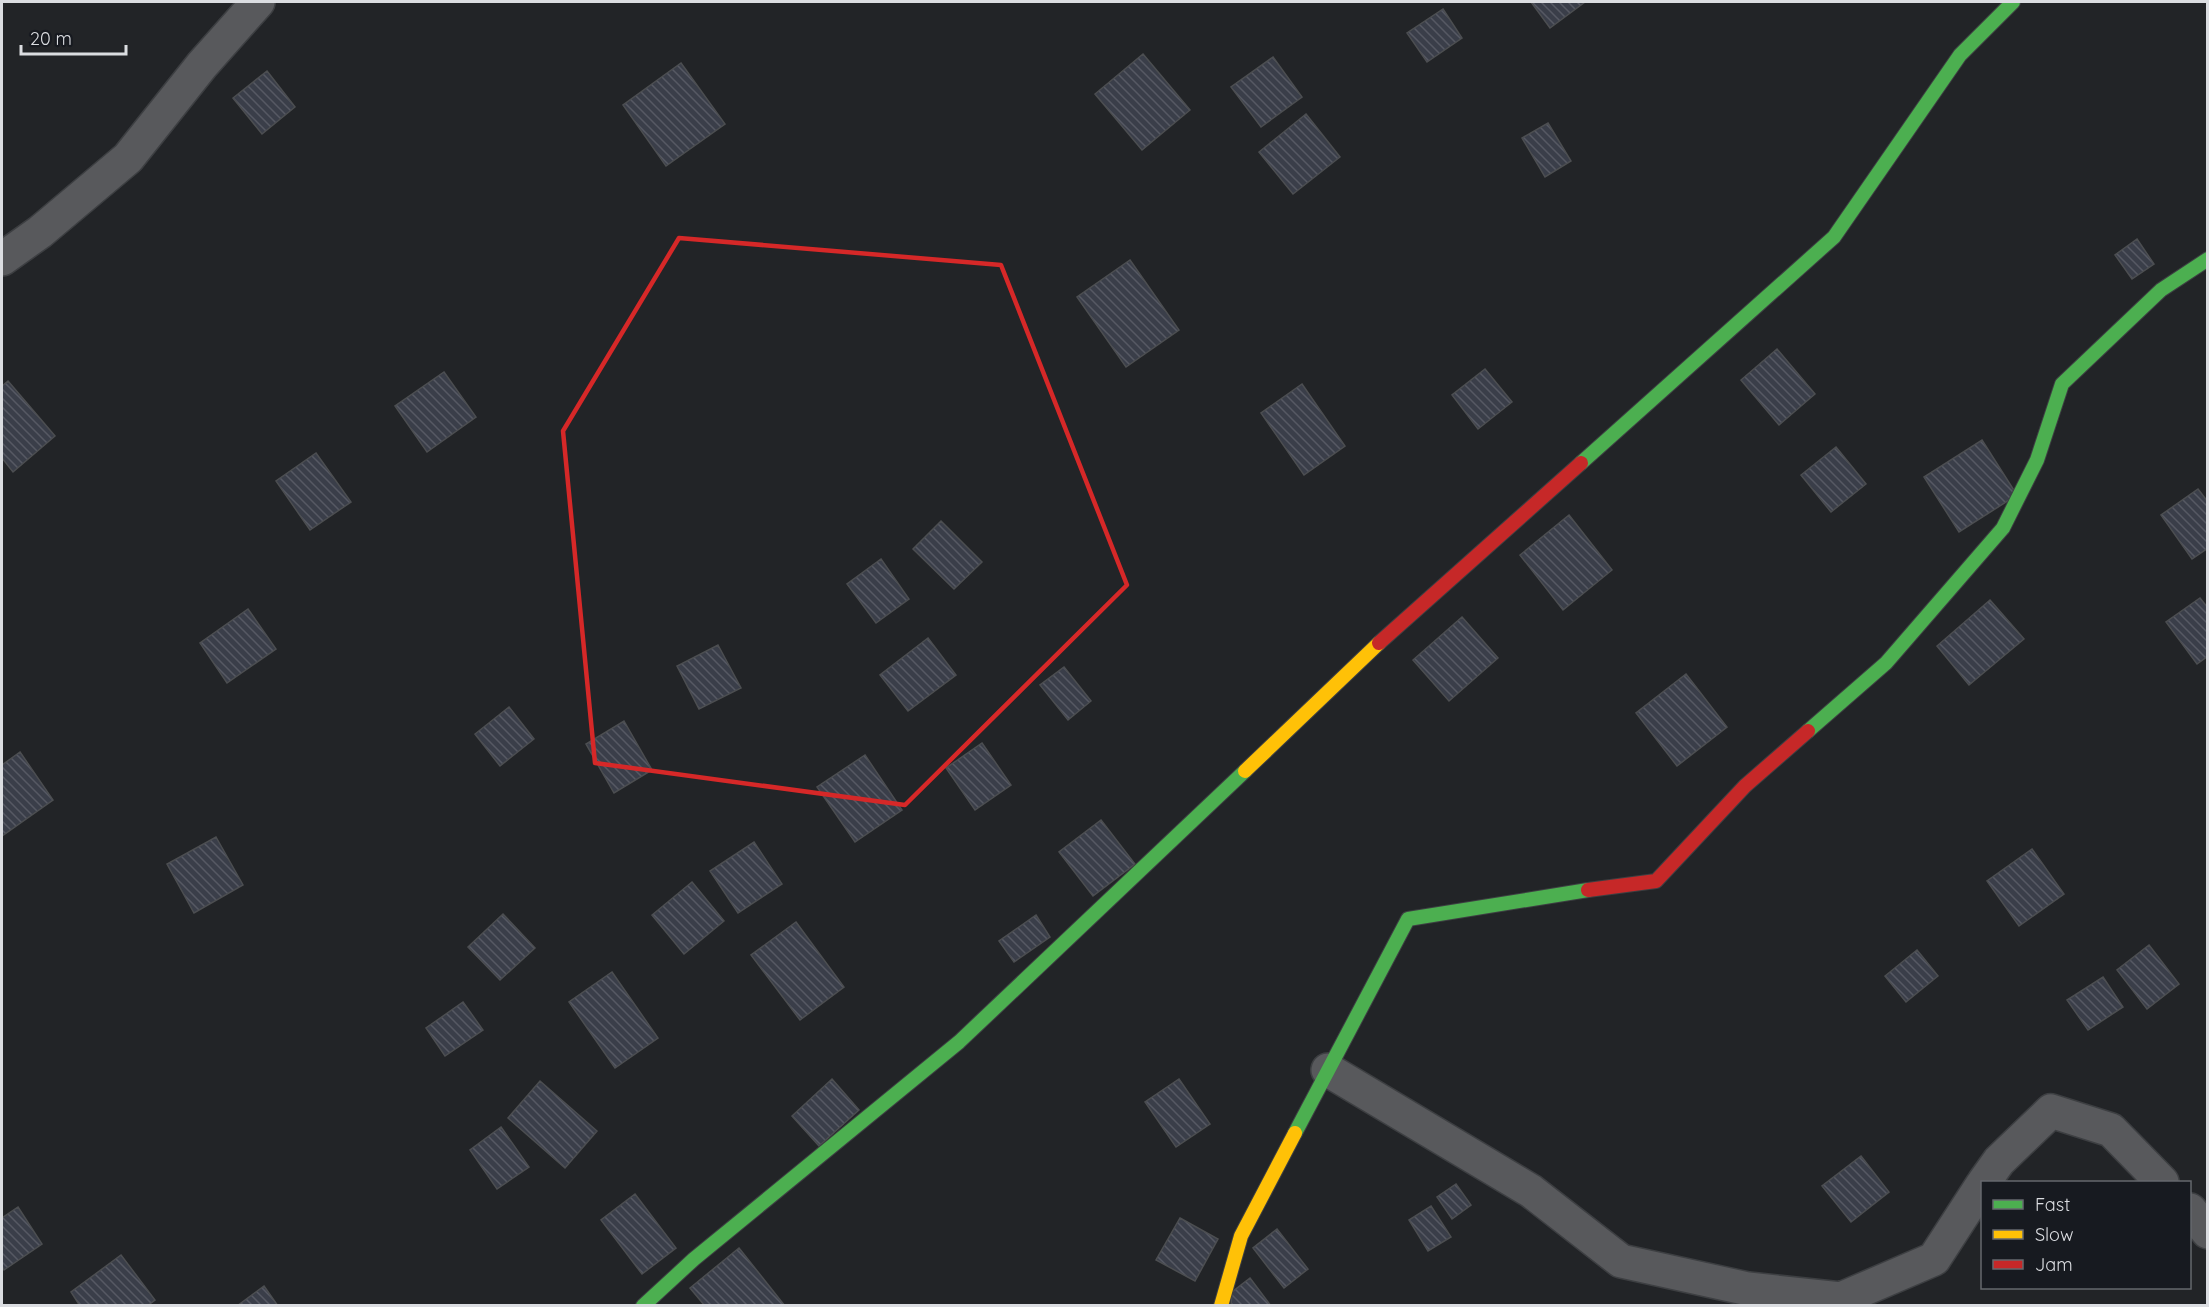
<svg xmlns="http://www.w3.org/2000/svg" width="2209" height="1307" font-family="Quicksand,sans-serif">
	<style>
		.building { fill: url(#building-back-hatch); stroke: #4c4e51; stroke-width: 1.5 }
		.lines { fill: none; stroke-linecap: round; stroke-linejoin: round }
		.street-casing { stroke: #3d3f42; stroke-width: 36 }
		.fast-casing { stroke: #3d3f42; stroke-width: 16 }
		.slow-casing { stroke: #3d3f42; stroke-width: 16 }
		.jam-casing { stroke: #3d3f42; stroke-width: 16 }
		.street { stroke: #58595c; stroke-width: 33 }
		.fast { stroke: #4caf50; stroke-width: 14 }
		.slow { stroke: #ffc107; stroke-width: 14 }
		.jam { stroke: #c62828; stroke-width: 14 }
		.marked { fill: none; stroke: #d62828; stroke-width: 4.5; stroke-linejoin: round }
	</style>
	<defs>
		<pattern id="building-back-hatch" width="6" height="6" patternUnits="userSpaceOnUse" patternTransform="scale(1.5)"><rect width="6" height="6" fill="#3a3e49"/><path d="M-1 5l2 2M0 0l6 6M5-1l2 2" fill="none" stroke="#565963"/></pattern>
	</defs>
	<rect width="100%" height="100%" fill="#222427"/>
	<!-- building -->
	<path class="building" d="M1531,2H1585L1550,28Z
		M1443,9L1462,38L1427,62L1407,33Z
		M1143,54L1190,110L1142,150L1095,94Z
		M1273,57L1302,97L1261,127L1231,87Z
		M681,63L725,124L666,166L623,105Z
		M267,71L295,107L262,134L233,98Z
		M1306,114L1340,157L1293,194L1259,152Z
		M1548,123L1571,161L1545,177L1522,138Z
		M2137,239L2154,264L2132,279L2115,255Z
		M1130,260L1179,330L1126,367L1077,297Z
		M1777,349L1815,394L1779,425L1741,380Z
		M1485,369L1512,402L1478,429L1452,395Z
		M444,372L476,417L427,452L395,406Z
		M8,381L55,436L13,472L2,458V386Z
		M1302,384L1345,446L1304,475L1261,413Z
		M1982,440L2017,495L1959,532L1924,477Z
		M1836,447L1866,484L1831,512L1801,475Z
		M316,453L351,502L310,530L276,481Z
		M2198,489L2208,502V548L2192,559L2161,515Z
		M1569,515L1612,570L1563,610L1520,555Z
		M941,521L982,562L954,589L913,549Z
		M881,559L909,599L876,623L847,584Z
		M2200,598L2208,608V656L2197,664L2166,622Z
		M1990,600L2024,639L1969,685L1937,646Z
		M248,609L276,649L227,683L200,643Z
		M1462,617L1498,658L1449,701L1413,660Z
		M928,638L956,675L908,711L880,675Z
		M718,645L741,688L699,709L677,666Z
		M1064,667L1091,701L1068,720L1040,685Z
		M1686,674L1727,727L1677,766L1636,713Z
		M509,707L534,739L500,766L475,734Z
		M624,721L652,770L614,793L586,744Z
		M982,743L1011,785L975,810L946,768Z
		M20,752L53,800L2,836V765Z
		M865,755L902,810L855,842L817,787Z
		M1101,820L1135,864L1093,896L1059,852Z
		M216,837L243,885L194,913L167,864Z
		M754,842L782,884L738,913L710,871Z
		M2032,849L2064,894L2019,926L1987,881Z
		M692,882L724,921L684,954L652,915Z
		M503,914L535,948L500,980L468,947Z
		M1036,915L1050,937L1014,962L999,941Z
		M796,922L844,987L800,1020L751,955Z
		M2149,945L2179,984L2147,1009L2117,970Z
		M1917,950L1938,976L1906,1002L1885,976Z
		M612,972L658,1038L615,1068L569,1002Z
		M2103,977L2123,1007L2088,1030L2067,1000Z
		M463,1002L483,1030L445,1056L426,1028Z
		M832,1079L859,1110L819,1146L792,1116Z
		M1179,1079L1210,1124L1176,1147L1145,1102Z
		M540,1081L597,1131L565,1168L508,1118Z
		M501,1127L529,1167L497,1189L470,1150Z
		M1861,1156L1889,1192L1851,1222L1822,1186Z
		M1456,1184L1471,1205L1452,1219L1437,1197Z
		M635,1194L676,1248L642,1274L601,1220Z
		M1431,1206L1451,1237L1428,1251L1409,1220Z
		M18,1207L42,1244L4,1270L2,1266V1218Z
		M1180,1218L1218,1239L1195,1281L1156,1260Z
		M1277,1229L1308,1269L1284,1288L1253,1248Z
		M739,1248L785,1306H705L690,1288Z
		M121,1255L155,1300L147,1306H80L71,1292Z
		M1250,1278L1271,1306H1231L1232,1292Z
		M264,1286L278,1306H237Z"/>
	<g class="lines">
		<!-- street casing -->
		<g class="street-casing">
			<path id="street" d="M2,259L40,232L128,158L202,65L258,2
				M1328,1070L1531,1191L1621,1261L1748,1289L1841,1299L1934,1259L1982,1185
				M1984,1182L1999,1161L2051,1111L2111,1130L2162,1182
				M2190,1210L2208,1232"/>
		</g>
		<!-- fast casing -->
		<g class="fast-casing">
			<path id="fast" d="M1581,463L1834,237L1960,55L2013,2
				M1808,731L1886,663L2003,528L2037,460L2062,384L2161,290L2208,259
				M1295,1133L1408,919L1588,890
				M643,1306L694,1259L959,1042L1245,771"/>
		</g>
		<!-- slow casing -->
		<g class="slow-casing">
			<path id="slow" d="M1245,771L1379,643
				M1221,1306L1241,1236L1295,1133"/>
		</g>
		<!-- jam casing -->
		<g class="jam-casing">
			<path id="jam" d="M1379,643L1581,463
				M1588,890L1656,881L1745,786L1808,731"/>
		</g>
		<!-- street -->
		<use href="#street" class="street"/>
		<!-- fast -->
		<use href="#fast" class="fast"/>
		<!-- slow -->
		<use href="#slow" class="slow"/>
		<!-- jam -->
		<use href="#jam" class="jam"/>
	</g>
	<!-- marked area -->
	<path class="marked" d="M679,238L1001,265L1127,585L905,805L595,763L563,431Z"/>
	<!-- border -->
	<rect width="2209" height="1307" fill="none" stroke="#dbdde1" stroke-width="6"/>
	<!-- legend -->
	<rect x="1981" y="1181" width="210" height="108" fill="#171a20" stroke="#65686d" stroke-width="1.5"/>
	<rect x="1993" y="1200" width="30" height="9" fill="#4caf50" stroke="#65686d" stroke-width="1.5"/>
	<text x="2035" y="1211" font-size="18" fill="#dbdde1">Fast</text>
	<rect x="1993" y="1230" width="30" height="9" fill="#ffc107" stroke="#65686d" stroke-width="1.5"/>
	<text x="2035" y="1241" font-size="18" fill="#dbdde1">Slow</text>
	<rect x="1993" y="1260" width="30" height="9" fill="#c62828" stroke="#65686d" stroke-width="1.5"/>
	<text x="2035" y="1271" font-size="18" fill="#dbdde1">Jam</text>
	<!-- scale -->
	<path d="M21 45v9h105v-9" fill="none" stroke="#dbdde1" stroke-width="3"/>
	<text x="30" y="45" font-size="18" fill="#dbdde1" stroke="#171a20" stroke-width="4.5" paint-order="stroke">20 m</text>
</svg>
